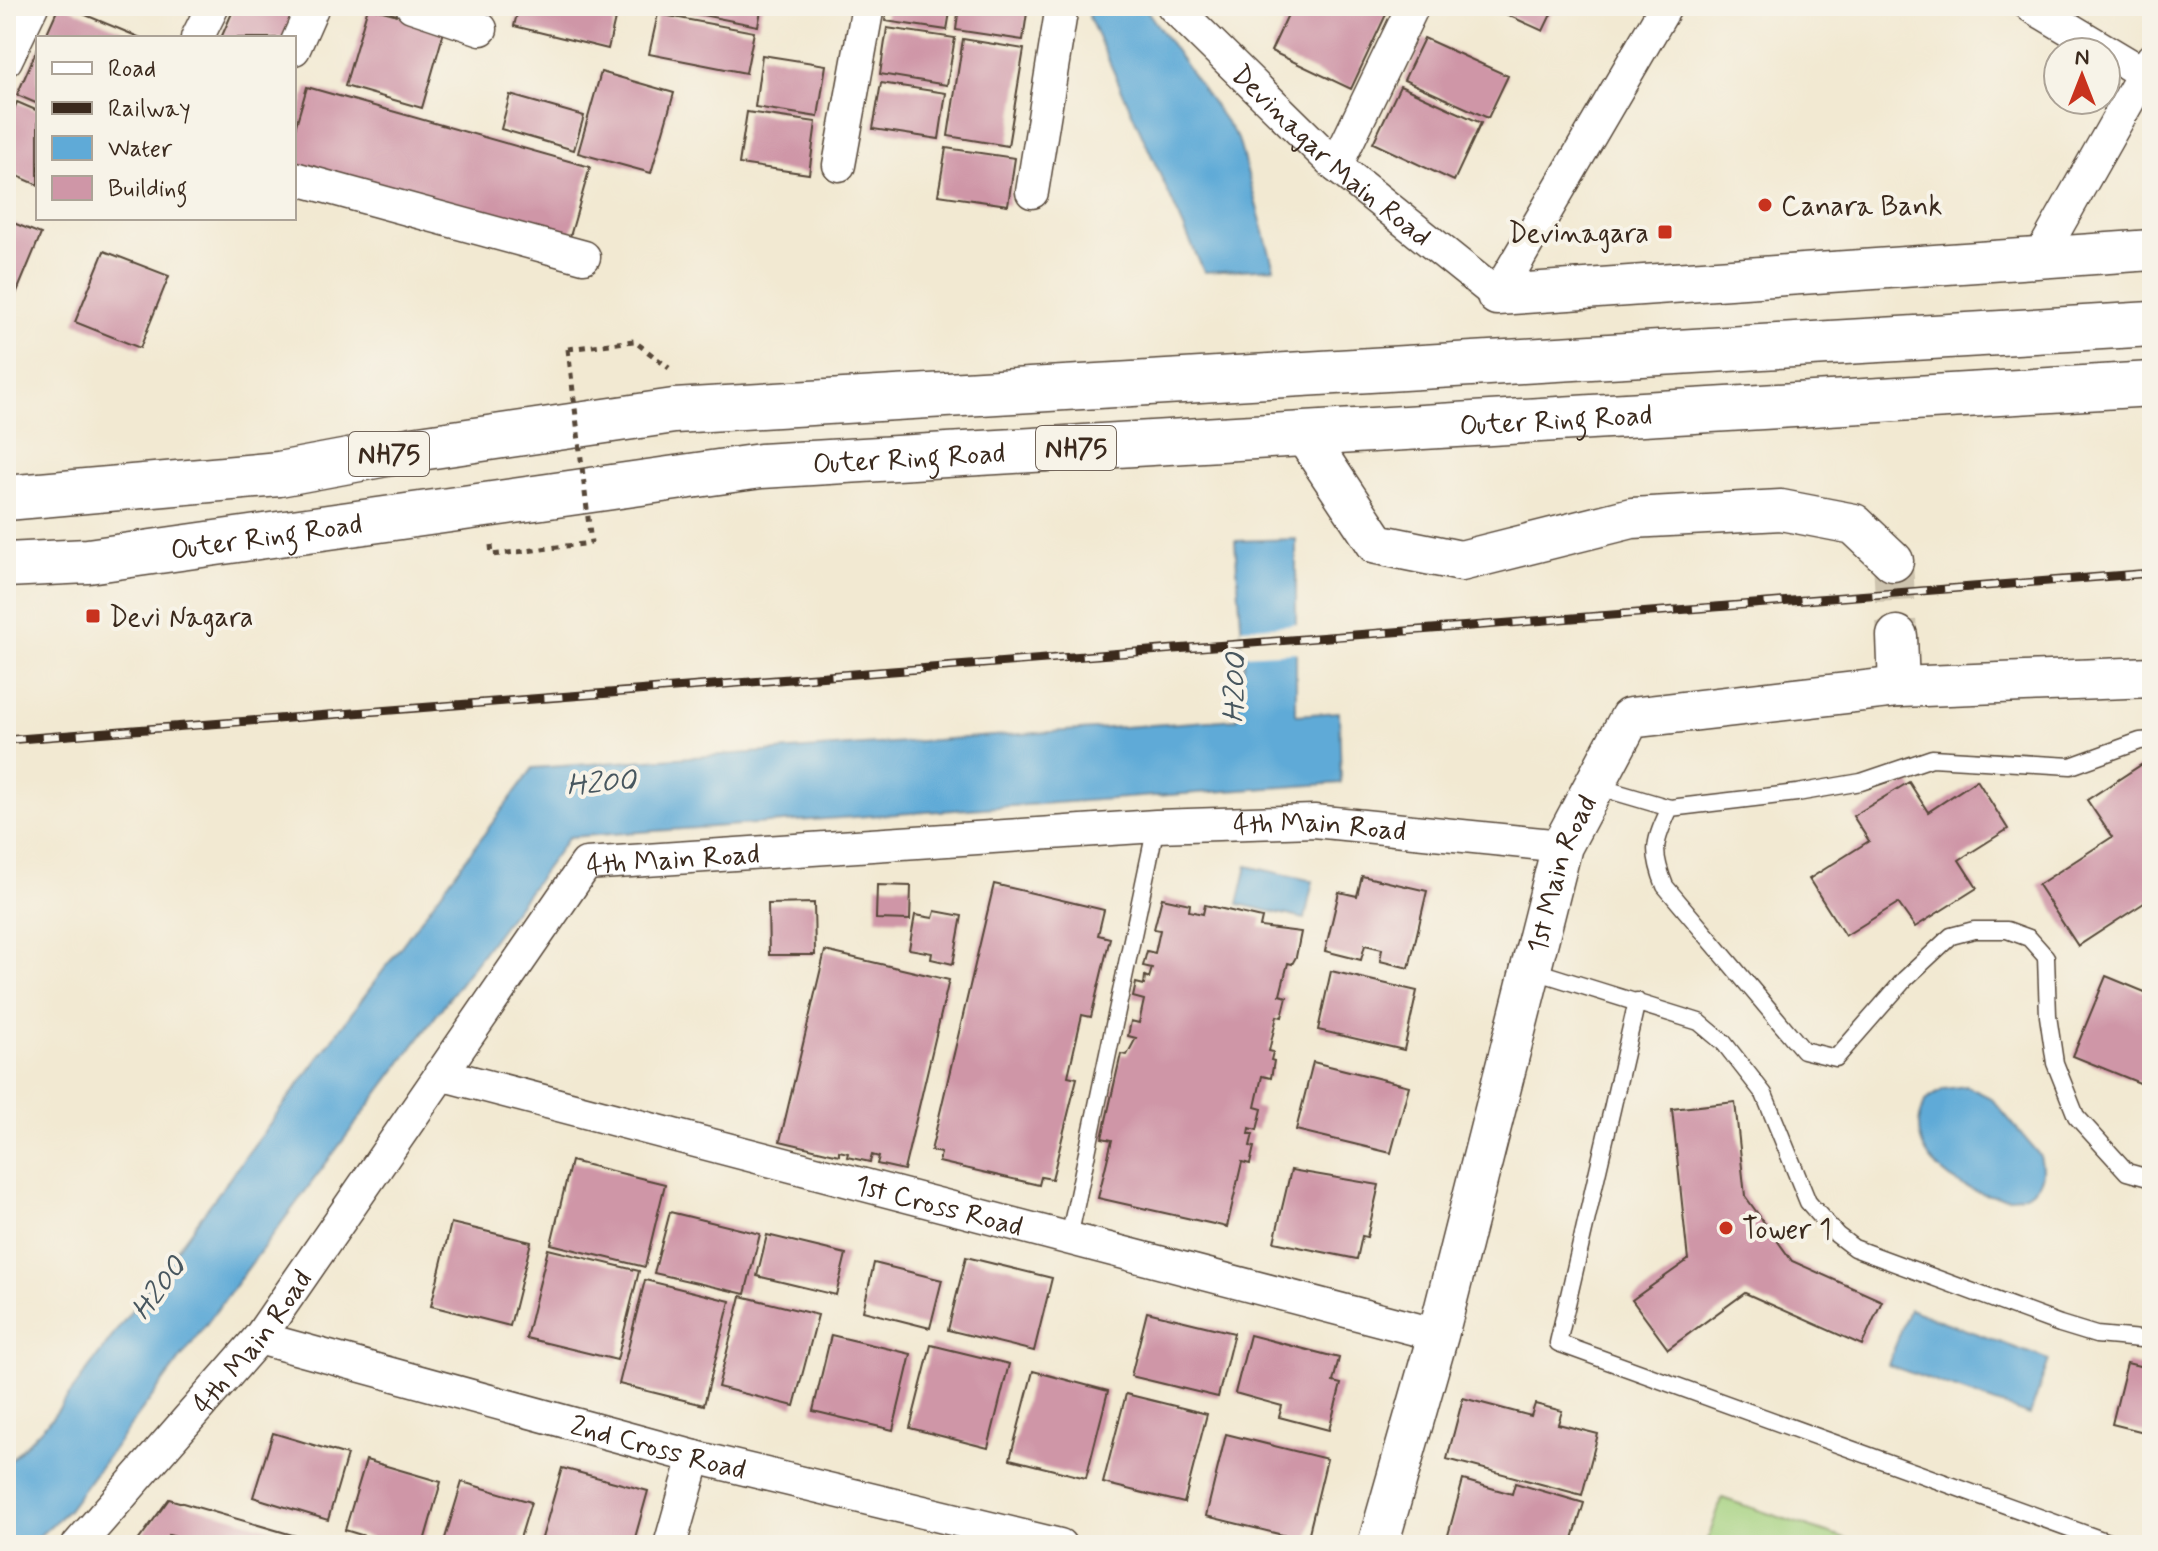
<svg xmlns="http://www.w3.org/2000/svg" width="2158" height="1551" font-family="Mynerve,sans-serif">
	<style>
		.green { fill: #a4d17f; stroke: #707e4e; stroke-width: 2 }
		.water { fill: #5faad7; stroke: #4d6a7a; stroke-width: 2 }
		.pier { fill: #f2e9d2 }
		.building { fill: #cf96a7 }
		.lines { fill: none; stroke-linecap: round; stroke-linejoin: round }
		.tertiary-tunnel { stroke: #cdc3ae; stroke-width: 40; stroke-dasharray: 40 20; stroke-linecap: butt }
		.service-casing { stroke: #564739; stroke-width: 19 }
		.minor-casing { stroke: #564739; stroke-width: 35 }
		.tertiary-casing { stroke: #564739; stroke-width: 43 }
		.trunk-casing { stroke: #564739; stroke-width: 47 }
		.path { stroke: #564739; stroke-width: 5; stroke-dasharray: 6 6; stroke-linecap: butt }
		.service { stroke: #fff; stroke-width: 16 }
		.minor { stroke: #fff; stroke-width: 32 }
		.tertiary { stroke: #fff; stroke-width: 40 }
		.trunk { stroke: #fff; stroke-width: 44 }
		.rail-casing { stroke: #3b2a1e; stroke-width: 9 }
		.rail { stroke: #f7f3e8; stroke-width: 6; stroke-dasharray: 18; stroke-linecap: butt }
		.path-bridge { stroke: #564739; stroke-width: 5; stroke-dasharray: 6 6; stroke-linecap: butt }
		.poi-dot { fill: #c8321e; stroke: #f7f3e8; stroke-width: 3 }
		.labels { text-anchor: middle; stroke-width: 8; stroke-linejoin: round; paint-order: stroke }
		.shield { fill: #f7f3e8; stroke: #73665b; stroke-width: 2 }
		.shield-label { font-size: 26px; font-weight: bold; fill: #3b2a1e }
		.street-label { font-size: 28px; fill: #3b2a1e; stroke: #f7f3e8 }
		.poi-label { font-size: 28px; fill: #3b2a1e; stroke: #f7f3e8; text-anchor: start }
		.water-label { font-size: 30px; font-style: italic; fill: #48575f; stroke: #f7f3e8 }
	</style>
	<rect width="100%" height="100%" fill="#f7f3e8"/>
	<filter id="ink" filterUnits="userSpaceOnUse"><feTurbulence type="fractalNoise" baseFrequency=".0125" numOctaves="2"/><feDisplacementMap in="SourceGraphic" scale="16" xChannelSelector="R" yChannelSelector="G"/><feConvolveMatrix kernelMatrix="1 2 1 2 8 2 1 2 1" color-interpolation-filters="sRGB"/></filter>
	<filter id="wash" filterUnits="userSpaceOnUse"><feTurbulence type="fractalNoise" baseFrequency=".006" numOctaves="4" result="noise"/><feDisplacementMap in="SourceGraphic" scale="32" xChannelSelector="R" yChannelSelector="G"/><feGaussianBlur stdDeviation="1.8" result="paint"/><feColorMatrix in="noise" values="0 0 0 0 0 0 0 0 0 0 0 0 0 0 0 0 0 1.4 0 .05"/><feComposite in="paint" operator="in"/></filter>
	<g filter="url(#wash)">
		<rect width="100%" height="100%" fill="#f2e9d2"/>
		<!-- green -->
		<path class="green" d="M1722,1498L1863,1545H1706Z"/>
		<!-- water -->
		<path class="water" d="M1091,6H1149L1148,12L1238,139L1274,268L1204,272L1089,17Z
			M1296,539V715L1339,712L1341,783L569,837L67,1511L29,1545H6V1465L52,1418L533,768L1237,719L1244,664L1235,541Z
			M1247,866L1313,881L1305,919L1238,904Z
			M1966,1086L1991,1098L2040,1156C2060,1229 1918,1196 1919,1125C1919,1117 1923,1108 1925,1101L1944,1089Z
			M1909,1309L2049,1360L2030,1415L1888,1365Z"/>
		<!-- pier -->
		<path class="pier" d="M1298,624L1299,652L1243,655L1241,628Z"/>
		<g id="blocks">
			<!-- building -->
			<path class="building" d="M59,6H64L141,38H53L46,35Z
				M235,6H300L287,38H221Z
				M519,6H618L608,49L514,26Z
				M672,6H762L758,26L672,9Z
				M887,6H951L947,30L885,21Z
				M959,6H1028L1023,40L956,30Z
				M1292,6H1390L1351,89L1271,51Z
				M1488,6H1555L1543,31Z
				M368,7L445,28L422,108L345,86Z
				M658,14L754,32L746,73L649,54Z
				M887,28L955,38L947,85L880,74Z
				M1424,38L1508,76L1488,118L1404,80Z
				M963,39L1024,49L1008,146L948,136Z
				M38,47V104L17,95Z
				M762,55L826,65L818,117L755,107Z
				M601,72L674,93L651,173L578,153Z
				M881,83L946,93L939,139L873,129Z
				M1400,86L1481,123L1454,181L1373,143Z
				M307,87L590,167L567,247L294,169V132Z
				M510,95L584,116L574,150L501,129Z
				M17,102L38,111V185L6,171V128Z
				M747,112L816,122L809,174L739,164Z
				M946,148L1015,158L1008,205L938,195Z
				M6,220L41,234L6,318Z
				M104,251L169,276L140,348L75,322Z
				M2141,765L2152,782V908L2147,901L2078,946L2038,885L2112,837L2087,800Z
				M1977,780L2008,829L1959,860L1977,888L1915,927L1898,903L1845,936L1809,879L1869,841L1853,816L1909,782L1928,812Z
				M1362,876L1427,891L1409,968L1380,961L1382,949L1365,945L1361,960L1325,951L1339,892L1357,896Z
				M994,884L1104,910L1098,935L1110,938L1091,1017L1082,1015L1068,1076L1077,1078L1052,1179L1041,1177L1039,1185L939,1162L941,1153L931,1151Z
				M877,885L911,886L910,920L876,919Z
				M1162,898L1190,904L1189,911L1203,914L1205,905L1262,918L1260,927L1301,932L1296,957L1292,964L1288,963L1280,995L1287,997L1282,1017L1277,1016L1269,1051L1273,1052L1271,1060L1274,1061L1271,1078L1262,1076L1255,1107L1262,1109L1257,1130L1250,1128L1249,1134H1253L1250,1146L1254,1147L1250,1164L1242,1162L1227,1227L1098,1198L1112,1140L1102,1138L1121,1054L1127,1055L1136,1038L1128,1036L1131,1021L1139,1023L1144,1000L1133,997L1136,983L1144,985L1145,976L1149,978L1152,968L1143,966L1147,951L1155,953L1160,930L1154,929Z
				M814,903L815,955H769L768,904Z
				M935,911L962,916L953,964L931,959L932,953L909,949L915,915L933,918Z
				M825,951L949,980L904,1170L877,1164L879,1157L872,1155L870,1162L847,1157L848,1153L839,1151V1155L780,1141Z
				M1331,971L1417,991L1404,1050L1318,1030Z
				M2106,976L2152,995V1088L2073,1056Z
				M1313,1062L1409,1086L1391,1153L1296,1130Z
				M1735,1102L1745,1196L1792,1261L1882,1301L1862,1345L1745,1293L1668,1349L1632,1300L1688,1260L1672,1109Z
				M571,1161L665,1184L645,1267L551,1244Z
				M1291,1170L1379,1185L1367,1237L1362,1236L1357,1259L1274,1242Z
				M670,1212L760,1234L745,1294L654,1273Z
				M451,1223L531,1242L510,1326L431,1306Z
				M767,1235L846,1254L836,1295L757,1276Z
				M548,1249L639,1271L617,1360L526,1338Z
				M966,1257L1052,1278L1034,1351L948,1330Z
				M874,1263L942,1280L930,1328L863,1311Z
				M645,1280L730,1301L704,1405L619,1384Z
				M741,1296L818,1315L794,1406L718,1387Z
				M1147,1312L1234,1333L1218,1397L1131,1376Z
				M831,1335L911,1354L893,1430L813,1411Z
				M1250,1335L1339,1358L1333,1382L1341,1384L1329,1430L1279,1417L1282,1406L1235,1393Z
				M931,1345L1009,1364L988,1448L910,1428Z
				M2127,1363L2152,1369V1434L2112,1424Z
				M1033,1371L1108,1391L1086,1478L1010,1459Z
				M1126,1394L1207,1414L1184,1503L1103,1483Z
				M1463,1398L1531,1416L1535,1404L1562,1411L1558,1424L1598,1434L1582,1495L1447,1459Z
				M273,1433L347,1455L328,1520L253,1497Z
				M1226,1434L1327,1459L1307,1541L1206,1516Z
				M366,1460L441,1482L423,1545H394L345,1530Z
				M562,1468L648,1491L633,1545H540Z
				M1463,1480L1512,1494L1515,1483L1584,1503L1571,1545H1467L1447,1539Z
				M462,1482L531,1502L518,1545H443Z
				M169,1499L320,1543L204,1545L169,1535L166,1545H135Z"/>
		</g>
	</g>
	<g filter="url(#ink)">
		<use href="#blocks" fill-opacity="0" stroke="#564739" stroke-width="2"/>
		<g class="lines">
			<!-- tertiary-tunnel -->
			<path class="tertiary-tunnel" d="M1893,561L1897,636"/>
			<!-- service casing -->
			<g class="service-casing">
				<path id="service" d="M1595,786L1670,808L1797,793L1861,782L1932,758L2071,766L2140,741L2152,740
					M1670,808C1654,842 1651,851 1665,886L1803,1050L1836,1058L1905,979L1951,936L1974,930H2007L2029,938L2046,957L2048,1016L2055,1063L2076,1116L2127,1172L2152,1179
					M1532,970L1699,1022L1724,1043L1764,1094L1808,1202L1837,1235L1854,1248L2060,1324L2096,1335L2152,1340
					M1637,1001L1558,1343L2116,1545
					M1069,1238L1156,826"/>
			</g>
			<!-- minor casing -->
			<g class="minor-casing">
				<g id="minor">
					<path d="M412,6L481,29"/>
					<path id="s1" d="M1173,6L1336,166L1497,295L1666,6"/>
					<path d="M2031,6L2143,73"/>
					<path d="M197,38L213,6"/>
					<path d="M294,49L313,6"/>
					<path d="M6,60L32,6"/>
					<path d="M839,165L868,6"/>
					<path d="M1336,166L1413,6"/>
					<path d="M294,178L584,257"/>
					<path d="M1032,192L1062,6"/>
					<path d="M2041,255L2152,59"/>
					<path id="s2" d="M440,1074L1438,1335"/>
					<path id="s3" d="M259,1338L695,1457L1060,1545"/>
					<path id="s4" d="M78,1545L259,1338L586,864L1156,826L1314,821L1562,846"/>
					<path d="M670,1545L695,1457"/>
				</g>
			</g>
			<!-- tertiary casing -->
			<g class="tertiary-casing">
				<g id="tertiary">
					<path d="M1497,295L2152,250"/>
					<path d="M1304,434L1377,544L1461,561L1632,518L1781,510L1854,524L1893,561"/>
					<path d="M1897,636L1899,687"/>
					<path id="s5" d="M1378,1545L1438,1335L1562,846L1630,718L1899,687L2152,677"/>
				</g>
			</g>
			<!-- trunk casing -->
			<g class="trunk-casing">
				<g id="trunk">
					<path d="M6,498L279,474L413,449L674,411L2152,324"/>
					<path id="s6" d="M6,565L88,561L761,466L2152,384"/>
				</g>
			</g>
			<!-- path -->
			<path class="path" d="M568,349L634,341L669,368
				M491,545L492,555L591,543"/>
			<!-- service -->
			<use href="#service" class="service"/>
			<!-- minor -->
			<use href="#minor" class="minor"/>
			<!-- tertiary -->
			<use href="#tertiary" class="tertiary"/>
			<!-- trunk -->
			<use href="#trunk" class="trunk"/>
			<!-- rail casing -->
			<g class="rail-casing">
				<path id="rail" d="M6,740L2152,573"/>
			</g>
			<!-- rail -->
			<use href="#rail" class="rail"/>
			<!-- path-bridge -->
			<path class="path-bridge" d="M568,349L591,543"/>
		</g>
	</g>
	<!-- markers -->
	<g class="poi-dot">
		<circle cx="1765" cy="205" r="8"/>
		<rect x="1657" y="224" width="16" height="16" rx="4"/>
		<rect x="85" y="608" width="16" height="16" rx="4"/>
		<circle cx="1726" cy="1228" r="8"/>
	</g>
	<g class="labels">
		<!-- shield labels -->
		<g class="shield">
			<rect x="1036" y="426" width="80" height="44" rx="6"/>
			<rect x="349" y="432" width="80" height="44" rx="6"/>
		</g>
		<g class="shield-label">
			<text x="1076" y="457">NH75</text>
			<text x="389" y="463">NH75</text>
		</g>
		<!-- street labels -->
		<g class="street-label">
			<text dy="10" stroke="none"><textPath href="#s1" startOffset="218">Devinagar Main Road</textPath></text>
			<text dy="10" stroke="none"><textPath href="#s6" startOffset="1558">Outer Ring Road</textPath></text>
			<text dy="10" stroke="none"><textPath href="#s6" startOffset="910">Outer Ring Road</textPath></text>
			<text dy="10" stroke="none"><textPath href="#s6" startOffset="262">Outer Ring Road</textPath></text>
			<text dy="10" stroke="none"><textPath href="#s4" startOffset="1586">4th Main Road</textPath></text>
			<text dy="10" stroke="none"><textPath href="#s4" startOffset="938">4th Main Road</textPath></text>
			<text dy="10" stroke="none"><textPath href="#s5" startOffset="696">1st Main Road</textPath></text>
			<text dy="10" stroke="none"><textPath href="#s2" startOffset="516">1st Cross Road</textPath></text>
			<text dy="10" stroke="none"><textPath href="#s4" startOffset="268">4th Main Road</textPath></text>
			<text dy="10" stroke="none"><textPath href="#s3" startOffset="414">2nd Cross Road</textPath></text>
		</g>
		<!-- poi labels -->
		<g class="poi-label">
			<text x="1781" y="215">Canara Bank</text>
			<text x="1649" y="242" text-anchor="end">Devinagara</text>
			<text x="109" y="626">Devi Nagara</text>
			<text x="1742" y="1238">Tower 1</text>
		</g>
		<!-- water labels -->
		<g class="water-label">
			<text transform="translate(1234 688) rotate(-88)" y="10">H200</text>
			<text transform="translate(601 782) rotate(-5)" y="10">H200</text>
			<text transform="translate(158 1288) rotate(-53)" y="10">H200</text>
		</g>
	</g>
	<!-- margin -->
	<rect width="2158" height="1551" fill="none" stroke="#f7f3e8" stroke-width="32"/>
	<!-- legend -->
	<rect x="36" y="36" width="260" height="184" fill="#f7f3e8" stroke="#aca397" stroke-width="2"/>
	<rect x="52" y="62" width="40" height="12" fill="#ffffff" stroke="#aca397" stroke-width="2"/>
	<text x="108" y="76" font-size="24" fill="#3b2a1e">Road</text>
	<rect x="52" y="102" width="40" height="12" fill="#3b2a1e" stroke="#aca397" stroke-width="2"/>
	<text x="108" y="116" font-size="24" fill="#3b2a1e">Railway</text>
	<rect x="52" y="136" width="40" height="24" fill="#5faad7" stroke="#aca397" stroke-width="2"/>
	<text x="108" y="156" font-size="24" fill="#3b2a1e">Water</text>
	<rect x="52" y="176" width="40" height="24" fill="#cf96a7" stroke="#aca397" stroke-width="2"/>
	<text x="108" y="196" font-size="24" fill="#3b2a1e">Building</text>
	<!-- north arrow -->
	<g transform="translate(2082 76)"><circle r="38" fill="#f7f3e8" stroke="#aca397" stroke-width="2"/>
	<path d="M0-6L14 30L0 20L-14 30Z" fill="#c8321e"/>
	<text y="-12" font-size="22" font-weight="bold" text-anchor="middle" fill="#3b2a1e">N</text>
	</g>
</svg>
